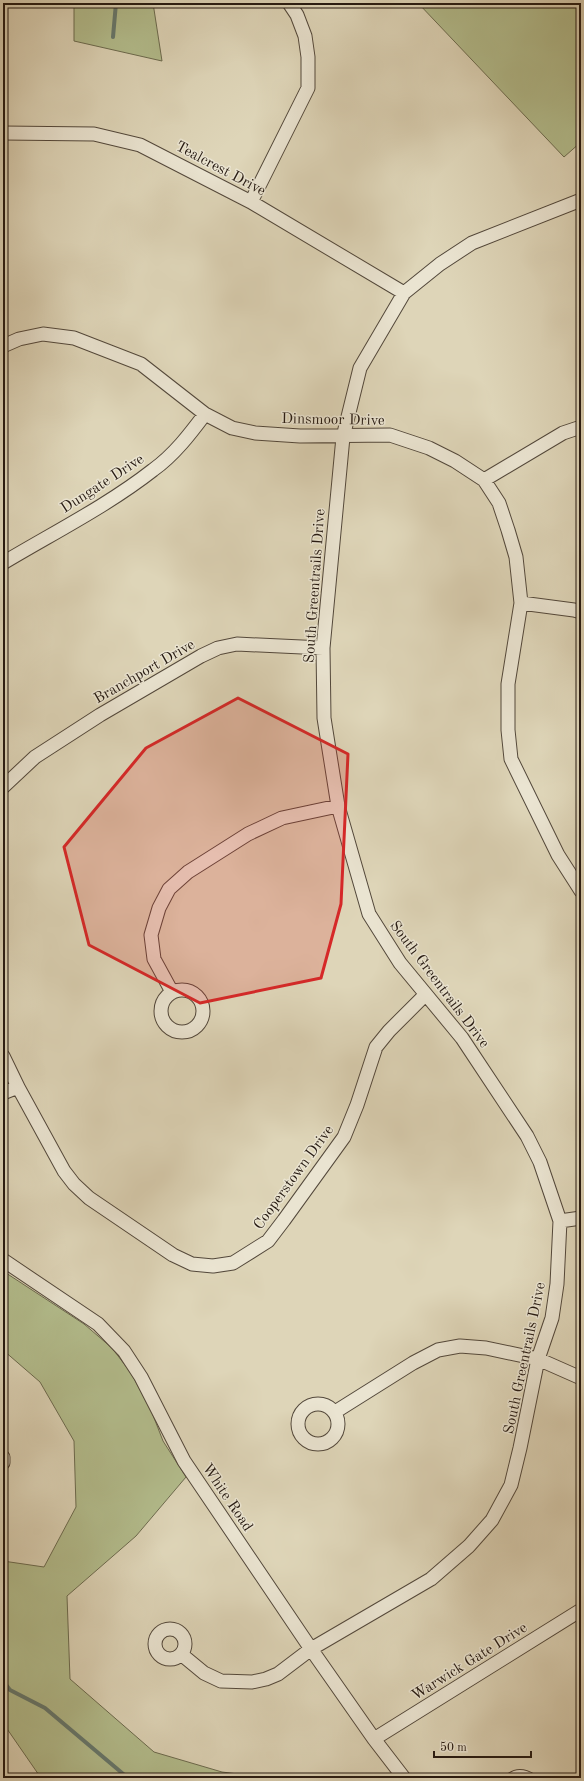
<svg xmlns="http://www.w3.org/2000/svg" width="584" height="1781" font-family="'Old Standard TT',serif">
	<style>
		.green { fill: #b3bd8d; stroke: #6c6b4f }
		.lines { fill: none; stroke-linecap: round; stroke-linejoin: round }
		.stream { stroke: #67796e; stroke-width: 4 }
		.lane-casing { stroke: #53483b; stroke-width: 9 }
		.street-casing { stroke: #53483b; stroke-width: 15 }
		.lane { stroke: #eae4d1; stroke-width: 7 }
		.street { stroke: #eae4d1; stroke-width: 13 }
		.marked { fill: #d62828; fill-opacity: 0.2; stroke: #d62828; stroke-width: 3; stroke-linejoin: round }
		.labels { text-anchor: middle; stroke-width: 3; stroke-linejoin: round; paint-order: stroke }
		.street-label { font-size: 15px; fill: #251911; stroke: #eae4d1 }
	</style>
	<rect width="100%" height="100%" fill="#ded5b8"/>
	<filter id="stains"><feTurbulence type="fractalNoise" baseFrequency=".005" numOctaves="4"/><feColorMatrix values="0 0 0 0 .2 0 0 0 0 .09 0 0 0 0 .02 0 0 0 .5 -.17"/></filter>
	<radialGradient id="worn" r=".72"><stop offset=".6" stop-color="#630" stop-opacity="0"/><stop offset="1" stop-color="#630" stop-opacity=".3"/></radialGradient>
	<!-- green -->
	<path class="green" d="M74,3H153L162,61L74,41Z
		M418,3H581V142L564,157Z
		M3,1271L84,1324L112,1348L131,1373L151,1410L163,1441L186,1477L136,1536L67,1596L70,1679L154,1752L222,1772L269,1778H41L3,1723V1561L44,1567L76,1507L74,1441L40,1382L3,1350Z"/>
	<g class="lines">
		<!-- stream -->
		<path class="stream" d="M113,37L116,3
			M3,1681L10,1690L45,1708L128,1778"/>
		<!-- lane casing -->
		<g class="lane-casing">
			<path id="lane" d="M509,1778C517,1771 525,1773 533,1778"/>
		</g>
		<!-- street casing -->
		<g class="street-casing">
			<path id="street" d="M3,133L94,134L140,145L251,202L404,293
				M251,202L308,88V57L305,36L297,15L289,3
				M3,346L19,339L43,334L74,338L141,364L205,414L232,428L255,433L300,436L390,435L429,448L455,461L484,480L499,503L508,530L516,557L521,603L508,684V730L511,759L558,855L581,891
				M484,480L563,433L581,427
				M3,563C53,533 107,506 153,470C174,455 190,434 205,414
				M521,603L574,610L581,612
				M3,787L35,757L100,715L201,656L218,648L237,644L323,648
				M161 1011a21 21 0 1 1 42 0a21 21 0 1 1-42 0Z
				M172,992L154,959L151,935L159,908L169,889L188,872L248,834L282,818L338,806
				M3,1056L18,1087
				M3,1093L18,1087L64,1171L74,1184L89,1198L173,1255L192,1264L213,1266L233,1263L268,1241L284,1220L344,1137L357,1105L376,1047L389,1031L425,995
				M560,1221L581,1218
				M3,1260L98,1324L124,1351L141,1377L184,1461L311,1649L374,1739L404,1778
				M298 1424a20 20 0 1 1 40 0a20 20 0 1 1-40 0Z
				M335,1412L413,1363L438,1350L460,1346L486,1348L538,1359L581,1378
				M3,1457V1463
				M155 1644a15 15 0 1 1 30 0a15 15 0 1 1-30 0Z
				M181,1654L204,1673L221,1681L252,1682L266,1679L278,1674L311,1649L431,1579L469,1546L492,1520L511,1485L520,1448L538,1359L552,1318L557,1284L560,1221L540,1162L527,1136L462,1038L400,963L369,914L338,806L324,718L323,648L343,437L360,368L404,293L440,264L472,243L581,200
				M374,1739L581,1610"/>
		</g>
		<!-- lane -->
		<use href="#lane" class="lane"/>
		<!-- street -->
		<use href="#street" class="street"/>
	</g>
	<!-- marked area -->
	<path class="marked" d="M238,698L348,754L341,904L321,978L200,1003L89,945L64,847L146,748Z"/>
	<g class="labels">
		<!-- street labels -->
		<g class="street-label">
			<text transform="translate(221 168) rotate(28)" y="5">Tealcrest Drive</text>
			<text transform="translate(333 419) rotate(1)" y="5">Dinsmoor Drive</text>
			<text transform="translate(102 483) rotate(-33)" y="5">Dungate Drive</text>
			<text transform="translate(314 586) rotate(-86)" y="5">South Greentrails Drive</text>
			<text transform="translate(144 671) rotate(-30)" y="5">Branchport Drive</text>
			<text transform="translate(440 984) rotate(53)" y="5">South Greentrails Drive</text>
			<text transform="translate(293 1177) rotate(-54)" y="5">Cooperstown Drive</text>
			<text transform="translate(524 1358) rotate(-78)" y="5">South Greentrails Drive</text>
			<text transform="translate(228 1497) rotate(56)" y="5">White Road</text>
			<text transform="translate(469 1661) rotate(-32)" y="5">Warwick Gate Drive</text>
		</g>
	</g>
	<!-- margin -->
	<rect width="584" height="1781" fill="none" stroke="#ded5b8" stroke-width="16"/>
	<rect x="4" y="4" width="576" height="1773" fill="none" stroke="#251911" stroke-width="2"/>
	<rect x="8" y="8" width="568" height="1765" fill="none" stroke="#251911"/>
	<!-- scale -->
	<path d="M434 1751v6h97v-6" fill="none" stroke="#251911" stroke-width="2"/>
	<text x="440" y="1751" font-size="12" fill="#251911" stroke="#eae4d1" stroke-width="3" paint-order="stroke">50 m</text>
	<rect width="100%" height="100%" filter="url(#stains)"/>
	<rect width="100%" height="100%" fill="url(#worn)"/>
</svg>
